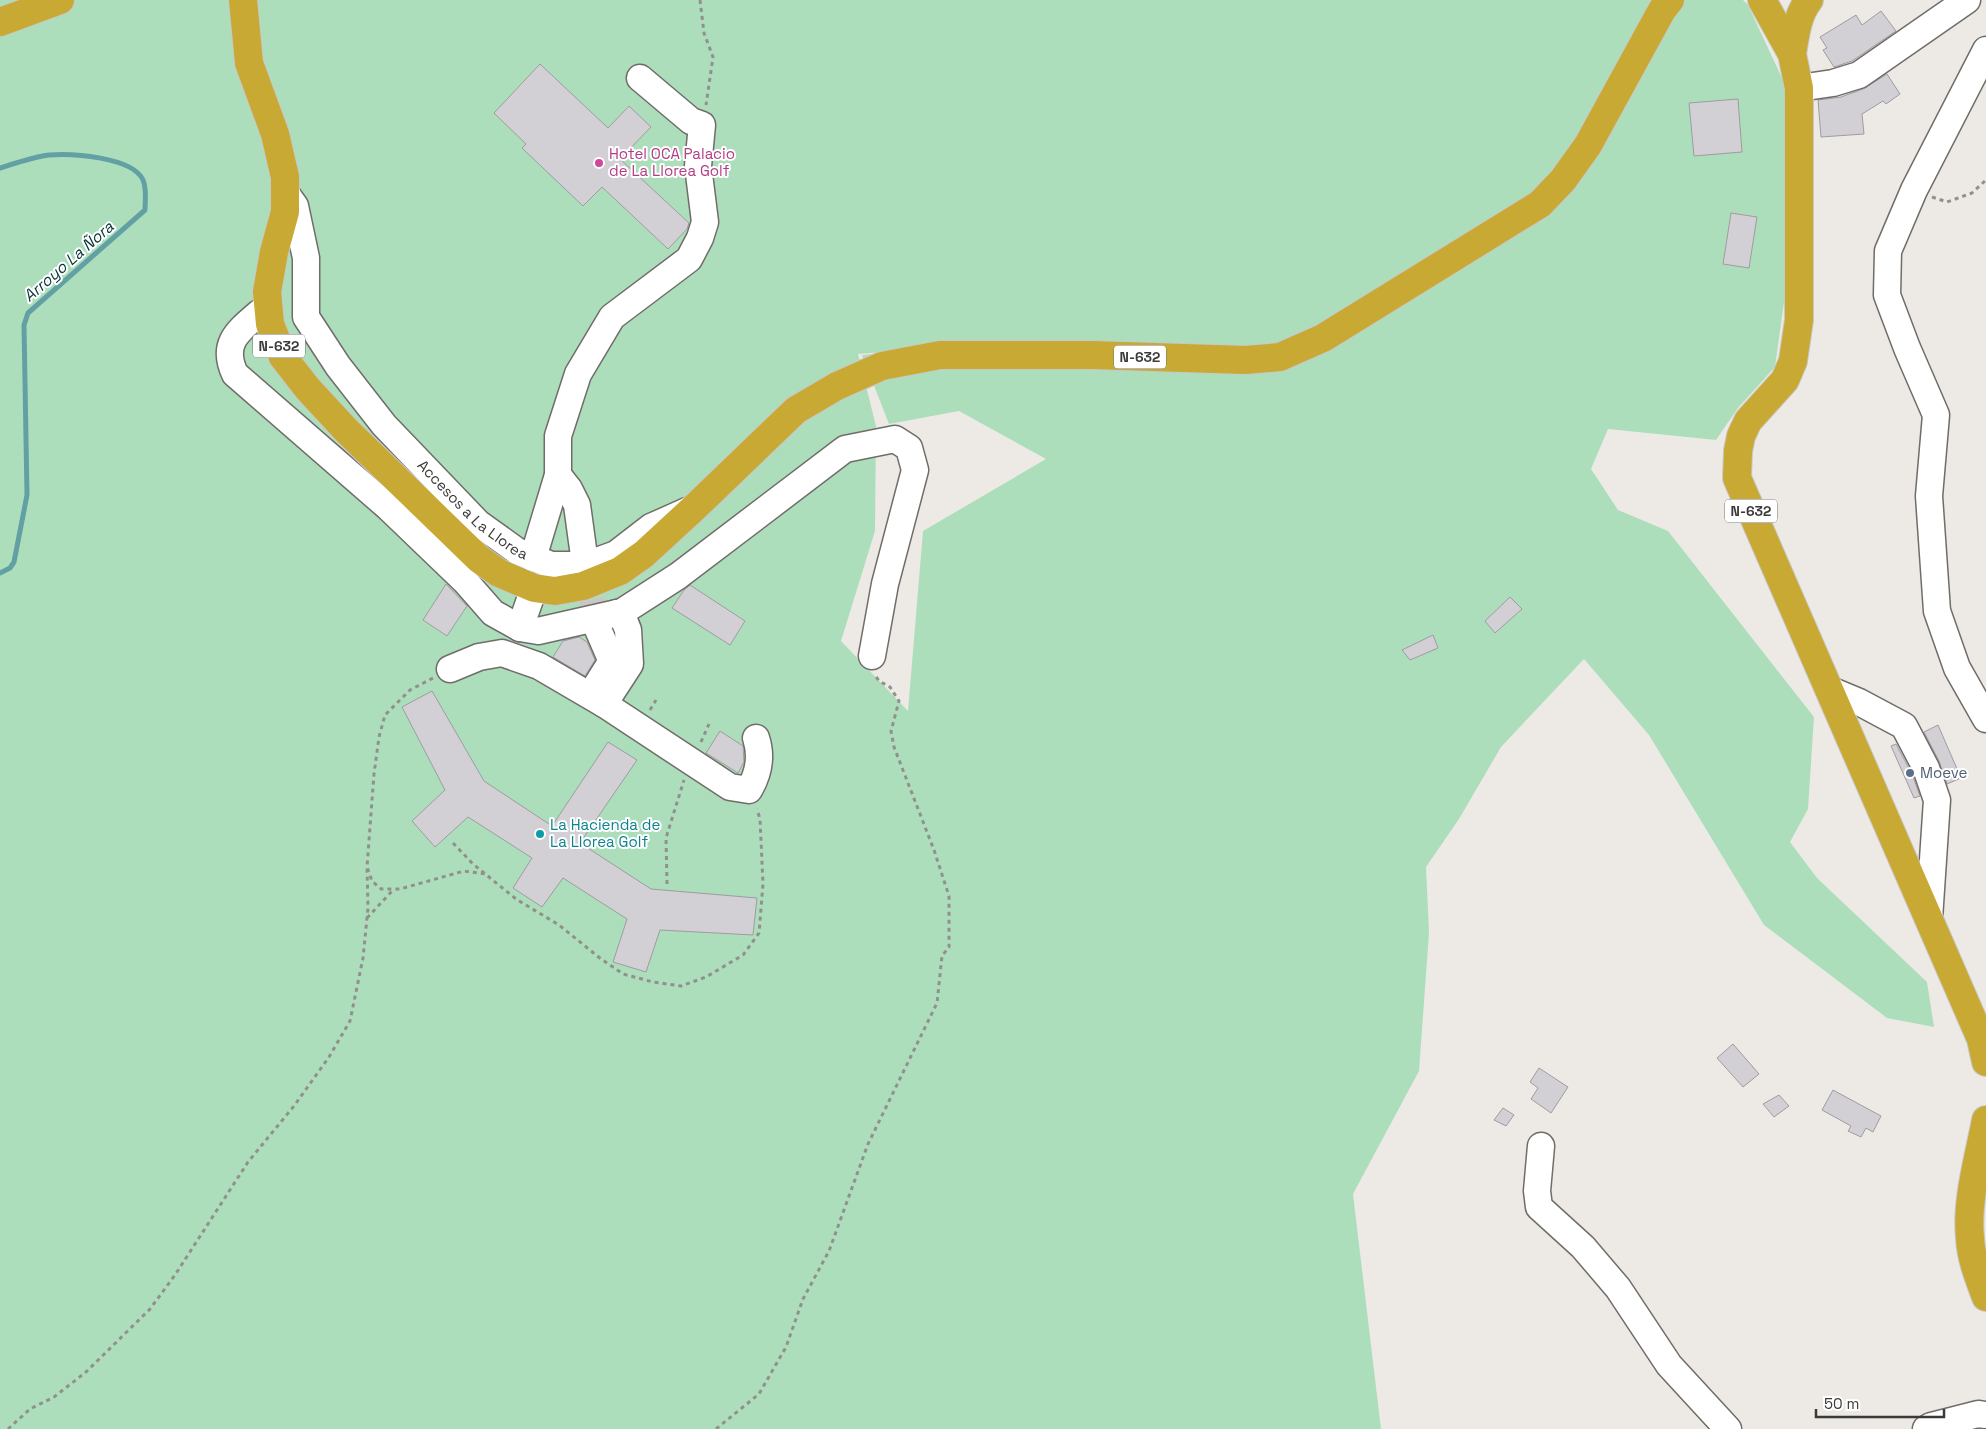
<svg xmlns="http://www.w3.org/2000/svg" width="1986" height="1429" font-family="'Space Grotesk',sans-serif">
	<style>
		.green { fill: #addebc; fill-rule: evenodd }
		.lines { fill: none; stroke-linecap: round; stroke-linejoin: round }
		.stream { stroke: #63a0a4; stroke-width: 5 }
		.building { fill: #d2d0d5; stroke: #9e9ca0 }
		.minor-tunnel { stroke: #c9c7c2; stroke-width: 26; stroke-dasharray: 26 13; stroke-linecap: butt }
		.minor-casing { stroke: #706d69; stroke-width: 29 }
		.highway-casing { stroke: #c8c8c7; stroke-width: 30 }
		.path { stroke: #92908c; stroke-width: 3; stroke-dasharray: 4 4; stroke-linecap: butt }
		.minor { stroke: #fff; stroke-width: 26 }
		.highway { stroke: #c7a934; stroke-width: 28 }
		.hotel-dot { fill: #d1479c; stroke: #fff; stroke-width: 2 }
		.service-dot { fill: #5c6f8a; stroke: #fff; stroke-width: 2 }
		.culture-dot { fill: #0f9aa8; stroke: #fff; stroke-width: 2 }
		.labels { text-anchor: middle; stroke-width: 4; stroke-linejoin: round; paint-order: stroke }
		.shield { fill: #fff; stroke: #767574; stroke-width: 1 }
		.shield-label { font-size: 14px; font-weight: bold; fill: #3b3a38 }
		.hotel-label { font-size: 15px; fill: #b23c85; stroke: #fff; text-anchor: start }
		.street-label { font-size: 15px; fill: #3b3a38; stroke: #fff }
		.service-label { font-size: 15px; fill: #4e5e75; stroke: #fff; text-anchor: start }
		.culture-label { font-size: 15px; fill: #0d838f; stroke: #fff; text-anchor: start }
		.water-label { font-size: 16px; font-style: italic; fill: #083438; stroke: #fff }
	</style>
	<rect width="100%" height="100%" fill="#edeae5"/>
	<!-- green -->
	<path class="green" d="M0,0H1743L1748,5L1788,91L1784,302L1775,367L1738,408L1716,440L1608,429L1591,469L1618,510L1668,531L1814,717L1808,809L1790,842L1817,878L1927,982L1934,1027L1887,1018L1764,925L1649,735L1584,659L1501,747L1459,819L1426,867L1429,933L1419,1071L1353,1194L1381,1429H0ZM972,345L862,355L889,424L959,411L1046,459L923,531L908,711L841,641L875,531L876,426L858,354Z"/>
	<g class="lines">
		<!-- stream -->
		<path class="stream" d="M0,168C16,163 33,157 49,155C71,153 133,157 143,180C147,189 145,201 145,210L28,313L24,325L27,495L14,562L10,568L0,573"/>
	</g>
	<!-- building -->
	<path class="building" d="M1881,11L1896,31L1852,61L1834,67L1823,50L1827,48L1820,37L1856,15L1862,25Z
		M540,64L608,128L629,106L651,127L620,159L689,223L687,229L668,249L602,187L583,206L522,148L526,144L494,113Z
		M1887,74L1900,94L1886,104L1883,101L1862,114L1864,134L1821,137L1818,100L1841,97L1863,89Z
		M1738,99L1742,152L1694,156L1689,103Z
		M1731,213L1757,217L1749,268L1723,264Z
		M446,584L467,606L447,636L423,620Z
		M690,585L745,621L730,645L672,608L684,590Z
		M1510,597L1522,609L1495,633L1485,621Z
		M1433,635L1438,648L1410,660L1402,650Z
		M579,637L587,642L595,660L585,676L553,657L563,641Z
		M432,691L484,781L552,826L608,742L637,760L580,843L651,889L757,898L753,935L660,930L646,972L613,962L627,919L563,878L542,907L513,888L532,858L468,817L435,847L412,821L445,790L402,707Z
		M1938,725L1961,778L1947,784L1939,761L1924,732Z
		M720,731L743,746L744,762L738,773L706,753Z
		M1896,744L1912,774L1920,796L1914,798L1891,746Z
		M1733,1044L1759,1074L1743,1087L1717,1058Z
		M1539,1068L1568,1087L1551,1113L1531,1099L1538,1088L1530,1082Z
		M1833,1090L1881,1116L1873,1132L1866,1128L1861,1137L1848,1131L1851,1126L1822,1110Z
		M1779,1095L1789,1106L1774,1117L1763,1104Z
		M1503,1108L1514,1115L1506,1126L1494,1120Z"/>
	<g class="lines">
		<!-- minor-tunnel -->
		<path class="minor-tunnel" d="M585,561L597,627"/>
		<!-- minor casing -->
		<g class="minor-casing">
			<g id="minor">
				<path d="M1986,50L1914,190L1888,251L1887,295L1907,348L1936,415L1929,496L1937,611L1957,668L1986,719"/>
				<path d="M1799,88L1833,83L1859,75L1967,0"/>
				<path id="s1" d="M285,192L295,206L306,258V317L338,366L384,425L478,523L517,551L551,565H586L616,554L651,527L687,511"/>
				<path d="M259,313C237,332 221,344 235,374L389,508L465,581L493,613L520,628L538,631L622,612L678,576L845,449L895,439L909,448L915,470L885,584L872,656"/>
				<path d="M558,475L569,489L577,505L584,556"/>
				<path d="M533,558L558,475V436L578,374L612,317L689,259L700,238L705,222L698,166L702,125L691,121L640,78"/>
				<path d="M520,628L534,588"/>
				<path d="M450,669L479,657L502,653L539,666L604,704L730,787L749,790C759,773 762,756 756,738"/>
				<path d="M1830,690L1859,702L1904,726L1926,768L1937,800L1929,919"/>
				<path d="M593,691L610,664V657L597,627"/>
				<path d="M604,704L630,664L628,630L624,620L617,613"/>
				<path d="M1541,1146L1537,1191L1539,1207L1583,1247L1618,1288L1669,1365L1728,1429"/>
				<path d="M1926,1429L1931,1426L1978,1414L1986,1415"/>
			</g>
		</g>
		<!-- highway casing -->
		<g class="highway-casing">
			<path id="highway" d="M243,0L249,63L275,134L285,177V212L274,252L267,292L270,324L283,357L308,389L346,430L479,559L499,573L534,588L555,591L583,586L620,571L644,554L694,508L796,410L837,386L882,366L940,355H1092L1245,360L1280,357L1323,338L1540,204L1563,180L1588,145L1662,10L1670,0
				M1762,0L1792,54L1799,88V320L1793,361L1785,380L1748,421L1741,436L1738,451L1737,478L1981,1039L1986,1062
				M0,22L60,0
				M1792,54C1795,36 1797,15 1809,0
				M1986,1120C1979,1157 1966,1201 1970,1238C1971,1259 1979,1278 1986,1297"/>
		</g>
		<!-- path -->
		<path class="path" d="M700,0L704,33L713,57L706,105
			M1932,197L1947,202L1972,193L1986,180
			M433,678L410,690L385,715L379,737L374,774L367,867L372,881L381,889H400L464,871L486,874
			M650,710L656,700
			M701,742L709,724
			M453,843L473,864L516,899L559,925L601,959L623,974L653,982L681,986L706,977L743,955L759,933L763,884L760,819L757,809
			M667,884L666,838L684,780
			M367,918L393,890
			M8,1429L30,1409L54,1397L86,1372L150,1309L175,1275L248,1162L294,1106L329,1057L350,1021L363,958L368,908L367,867
			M716,1429L759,1394L786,1347L803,1299L829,1251L868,1144L937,1003L942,956L949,947V896L934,850L894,747L891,731L899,701L890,687L879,681L875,675"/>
		<!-- minor -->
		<use href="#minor" class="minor"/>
		<!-- highway -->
		<use href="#highway" class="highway"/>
	</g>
	<!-- markers -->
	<circle class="hotel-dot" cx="599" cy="163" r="5"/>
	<circle class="service-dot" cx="1910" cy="773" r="5"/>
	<circle class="culture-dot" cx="540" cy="834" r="5"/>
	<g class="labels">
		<!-- shield labels -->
		<g class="shield">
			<rect x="253" y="334.5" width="52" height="23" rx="4"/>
			<rect x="1114" y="345.5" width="52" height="23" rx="4"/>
			<rect x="1725" y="499.5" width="52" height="23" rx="4"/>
		</g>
		<g class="shield-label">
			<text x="279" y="351">N-632</text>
			<text x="1140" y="362">N-632</text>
			<text x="1751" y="516">N-632</text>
		</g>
		<!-- hotel labels -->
		<g class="hotel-label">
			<text x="609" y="159">Hotel OCA Palacio<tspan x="609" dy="17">de La Llorea Golf</tspan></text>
		</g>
		<!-- street labels -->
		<g class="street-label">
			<text dy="5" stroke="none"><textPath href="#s1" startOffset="386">Accesos a La Llorea</textPath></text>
		</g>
		<!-- service labels -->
		<g class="service-label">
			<text x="1920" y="778">Moeve</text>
		</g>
		<!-- culture labels -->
		<g class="culture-label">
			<text x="550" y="830">La Hacienda de<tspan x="550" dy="17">La Llorea Golf</tspan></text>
		</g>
		<!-- water labels -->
		<g class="water-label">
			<text transform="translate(68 261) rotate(-41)" y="6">Arroyo La Ñora</text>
		</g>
	</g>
	<!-- scale -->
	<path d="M1816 1409v8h128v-8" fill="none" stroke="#3b3a38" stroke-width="2.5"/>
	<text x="1824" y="1409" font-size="15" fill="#3b3a38" stroke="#ffffff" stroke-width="4" paint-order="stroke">50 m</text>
</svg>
